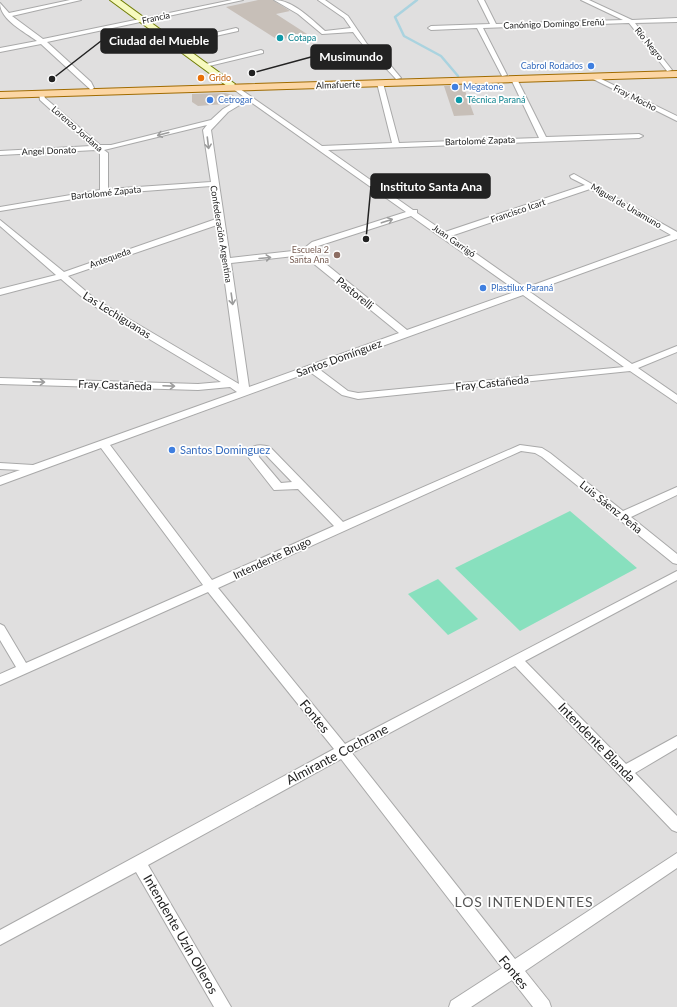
<svg xmlns="http://www.w3.org/2000/svg" width="677" height="1007" font-family="Lato,sans-serif">
	<style>
		.residential { fill: #e0dfdf }
		.pitch { fill: #88e0be }
		.lines { fill: none; stroke-linecap: round; stroke-linejoin: round }
		.stream { stroke: #aad3df; stroke-width: 2.5 }
		.building { fill: #c7bfb8 }
		.street-casing { stroke: #a9a9a9; stroke-width: 2 }
		.secondary-casing { stroke: #707d05; stroke-width: 2 }
		.primary-casing { stroke: #a06b00; stroke-width: 2 }
		.street { fill: #fff; fill-rule: evenodd }
		.secondary { fill: #f7fabf; fill-rule: evenodd }
		.primary { fill: #fcd6a4; fill-rule: evenodd }
		.oneway { stroke: #9c9c9c }
		.culture-dot { fill: #0f9aa8; stroke: #fff; stroke-width: 1.5 }
		.shop-dot { fill: #3f7fe0; stroke: #fff; stroke-width: 1.5 }
		.food-dot { fill: #e8710a; stroke: #fff; stroke-width: 1.5 }
		.education-dot { fill: #8d6e63; stroke: #fff; stroke-width: 1.5 }
		.labels { text-anchor: middle; stroke-width: 3.5; stroke-linejoin: round; paint-order: stroke }
		.far-street-label { font-size: 9px; fill: #222; stroke: #fff }
		.far-culture-label { font-size: 9px; fill: #0d838f; stroke: #fff; text-anchor: start }
		.far-shop-label { font-size: 9px; fill: #366cbe; stroke: #fff; text-anchor: start }
		.far-food-label { font-size: 9px; fill: #c56008; stroke: #fff; text-anchor: start }
		.far-education-label { font-size: 9px; fill: #785e54; stroke: #fff; text-anchor: end }
		.street-label { font-size: 11px; fill: #222; stroke: #fff }
		.shop-label { font-size: 11px; fill: #366cbe; stroke: #fff; text-anchor: start }
		.near-street-label { font-size: 13px; fill: #222; stroke: #fff }
		.near-neighbourhood-label { font-size: 14px; letter-spacing: 1px; fill: #555; stroke: #fff }
		.leader { fill: none; stroke: #222; stroke-width: 1.5 }
		.callout-dot { fill: #222; stroke: #fff; stroke-width: 1.5 }
		.callout { fill: #222; stroke: #222; stroke-width: 1.5 }
		.callout-label { font-size: 12px; text-anchor: middle; font-weight: bold; fill: #fff }
	</style>
	<rect width="100%" height="100%" fill="#f2efe9"/>
	<!-- residential -->
	<path class="residential" d="M0,0H677V1007H0Z"/>
	<!-- pitch -->
	<path class="pitch" d="M570,511L637,568L520,631L455,568Z
		M438,579L478,619L448,635L408,594Z"/>
	<g class="lines">
		<!-- stream -->
		<path class="stream" d="M417,0L395,17L404,36L441,56L458,76"/>
	</g>
	<!-- building -->
	<path class="building" d="M258,0H273L290,11L276,14L307,34L278,40L226,7Z
		M463,85L474,115L454,116L444,86Z
		M225,93L234,95L225,104L198,106L192,102V94Z"/>
	<g class="lines">
		<!-- street casing -->
		<g class="street-casing">
			<path id="street" d="M70,0H81L12,16L43,39L232,0H243L47,42L91,82L94,88L91,90L41,44L0,52V48L37,41C25,32 0,20 0,3L9,13Z
				M274,0C293,0 311,19 325,31L351,28L344,18L318,0H325L348,16L367,44L386,60L401,78L396,79C382,63 365,50 353,32L322,34L298,14Z
				M478,0H484L496,24L623,20L581,0H589L632,20L677,18V22L635,23L672,70L667,71L629,23L483,28L507,75L502,76L477,28L431,30L428,28L431,26L490,24Z
				M236,28L238,29V31L175,45L172,43Z
				M261,50L263,51V53L205,67L202,65Z
				M593,75L677,116V121L591,78V76Z
				M514,77L517,79L546,137L639,134L643,136L639,138L328,150L413,210H417V213L445,232L585,185L571,178L570,176L574,174L677,232V239L530,292L632,364L677,346V352L638,368L677,395V403L630,371L358,399L342,395L310,372L110,445L212,580L334,526L298,489L274,490L249,458L247,452C253,444 261,444 270,447L343,522L520,445L542,448L550,453L623,511L677,487V495L631,517L677,554V564L673,563L542,457L535,453L521,451L218,588L345,744L677,571V580L525,661L626,764L677,736V748L635,773L677,816V832L672,830L515,666L352,753L515,959L677,853V868L525,971L549,1001L551,1007H533L512,980L471,1007H449L451,1001L502,968L341,759L148,865L231,1007H214L136,872L0,945V930L334,749L208,592L0,685V674L16,667L0,640V624L4,626L26,663L203,585L101,448L0,485V477L20,470L0,469V463L33,465L237,392L230,387L198,390L0,384V378L198,384L221,382L89,303L61,279L0,295V289L56,275L0,226V220L64,272L216,219L211,186L104,194L0,211V207L100,190V154L96,150L0,155V151L91,146L40,100L39,93H43L45,98L100,145H111L211,120L223,109L244,97L228,85L227,84L230,82L322,146L392,143L377,83L380,81L383,83L399,143L539,138L511,79ZM248,100L406,212L312,242L302,250L230,258L211,130L228,112ZM207,125L203,130L211,182L108,189V153L104,150ZM590,189L671,235L525,288L451,236ZM411,216L517,291L407,330L310,251L318,246ZM217,225L239,384L95,299L68,276ZM303,255L399,333L249,387L231,263ZM523,295L624,367L358,393L348,391L319,369ZM261,452H263L292,482L281,483L259,457L258,453Z"/>
		</g>
		<!-- secondary casing -->
		<g class="secondary-casing">
			<path id="secondary" d="M110,0H120L235,84L233,86H227Z"/>
		</g>
		<!-- primary casing -->
		<g class="primary-casing">
			<path id="primary" d="M677,71V77L0,98V92Z"/>
		</g>
		<!-- street -->
		<use href="#street" class="street"/>
		<!-- secondary -->
		<use href="#secondary" class="secondary"/>
		<!-- primary -->
		<use href="#primary" class="primary"/>
	</g>
	<!-- one-way arrows -->
	<defs><path id="oneway-shaft" d="M-6 0H5M1.5-3L5.5 0L1.5 3" fill="none" stroke-width="1.6" stroke-linecap="round" stroke-linejoin="round"/></defs>
	<g class="oneway">
		<use href="#oneway-shaft" transform="translate(163 134) rotate(165)"/>
		<use href="#oneway-shaft" transform="translate(208 143) rotate(83)"/>
		<use href="#oneway-shaft" transform="translate(387 221) rotate(-18)"/>
		<use href="#oneway-shaft" transform="translate(265 258) rotate(-5)"/>
		<use href="#oneway-shaft" transform="translate(232 299) rotate(82)"/>
		<use href="#oneway-shaft" transform="translate(39 382) rotate(2)"/>
		<use href="#oneway-shaft" transform="translate(169 386) rotate(2)"/>
	</g>
	<!-- markers -->
	<g class="culture-dot">
		<circle cx="280" cy="38" r="4"/>
		<circle cx="459" cy="100" r="4"/>
	</g>
	<g class="shop-dot">
		<circle cx="591" cy="66" r="4"/>
		<circle cx="455" cy="87" r="4"/>
		<circle cx="210" cy="100" r="4"/>
		<circle cx="483" cy="288" r="4"/>
		<circle cx="172" cy="450" r="4"/>
	</g>
	<circle class="food-dot" cx="201" cy="78" r="4"/>
	<circle class="education-dot" cx="337" cy="255" r="4"/>
	<g class="labels">
		<!-- far-street labels -->
		<g class="far-street-label">
			<text transform="translate(156 18) rotate(-12)" y="3">Francia</text>
			<text transform="translate(554 24) rotate(-2)" y="3">Canónigo Domingo Ereñú</text>
			<text transform="translate(649 44) rotate(51)" y="3">Río Negro</text>
			<text transform="translate(338 85) rotate(-2)" y="3">Almafuerte</text>
			<text transform="translate(635 98) rotate(27)" y="3">Fray Mocho</text>
			<text transform="translate(77 129) rotate(41)" y="3">Lorenzo Jordana</text>
			<text transform="translate(480 141) rotate(-2)" y="3">Bartolomé Zapata</text>
			<text transform="translate(49 151) rotate(-2)" y="3">Angel Donato</text>
			<text transform="translate(106 193) rotate(-6)" y="3">Bartolomé Zapata</text>
			<text transform="translate(626 206) rotate(30)" y="3">Miguel de Unamuno</text>
			<text transform="translate(518 211) rotate(-19)" y="3">Francisco Icart</text>
			<text transform="translate(221 234) rotate(81)" y="3">Confederación Argentina</text>
			<text transform="translate(454 241) rotate(35)" y="3">Juan Garrigó</text>
			<text transform="translate(110 258) rotate(-20)" y="3">Antequeda</text>
		</g>
		<!-- far-culture labels -->
		<g class="far-culture-label">
			<text x="288" y="41">Cotapa</text>
			<text x="467" y="103">Técnica Paraná</text>
		</g>
		<!-- far-shop labels -->
		<g class="far-shop-label">
			<text x="583" y="69" text-anchor="end">Cabrol Rodados</text>
			<text x="463" y="90">Megatone</text>
			<text x="218" y="103">Cetrogar</text>
			<text x="491" y="291">Plastilux Paraná</text>
		</g>
		<!-- far-food labels -->
		<g class="far-food-label">
			<text x="209" y="81">Grido</text>
		</g>
		<!-- far-education labels -->
		<g class="far-education-label">
			<text x="329" y="253">Escuela 2<tspan x="329" dy="10">Santa Ana</tspan></text>
		</g>
		<!-- street labels -->
		<g class="street-label">
			<text transform="translate(355 293) rotate(39)" y="4">Pastorelli</text>
			<text transform="translate(117 315) rotate(32)" y="4">Las Lechiguanas</text>
			<text transform="translate(339 358) rotate(-20)" y="4">Santos Domínguez</text>
			<text transform="translate(492 383) rotate(-6)" y="4">Fray Castañeda</text>
			<text transform="translate(115 385) rotate(2)" y="4">Fray Castañeda</text>
			<text transform="translate(611 507) rotate(39)" y="4">Luis Sáenz Peña</text>
			<text transform="translate(272 558) rotate(-25)" y="4">Intendente Brugo</text>
		</g>
		<!-- shop labels -->
		<g class="shop-label">
			<text x="180" y="454">Santos Dominguez</text>
		</g>
		<!-- near-street labels -->
		<g class="near-street-label">
			<text transform="translate(315 716) rotate(51)" y="5">Fontes</text>
			<text transform="translate(597 742) rotate(46)" y="5">Intendente Blanda</text>
			<text transform="translate(337 754) rotate(-28)" y="5">Almirante Cochrane</text>
			<text transform="translate(181 934) rotate(60)" y="5">Intendente Uzín Olleros</text>
			<text transform="translate(514 972) rotate(51)" y="5">Fontes</text>
		</g>
		<!-- near-neighbourhood labels -->
		<g class="near-neighbourhood-label">
			<text x="524" y="907">LOS INTENDENTES</text>
		</g>
	</g>
	<!-- callouts -->
	<path class="leader" d="M52 79L101 41M252 73L311 57M366 239L371 186"/>
	<g class="callout-dot">
		<circle cx="52" cy="79" r="4"/>
		<circle cx="252" cy="73" r="4"/>
		<circle cx="366" cy="239" r="4"/>
	</g>
	<g class="callout">
		<rect x="101" y="29" width="116" height="24" rx="4"/>
		<rect x="311" y="45" width="80" height="24" rx="4"/>
		<rect x="371" y="174" width="119" height="24" rx="4"/>
	</g>
	<g class="callout-label">
		<text x="159" y="45">Ciudad del Mueble</text>
		<text x="351" y="61">Musimundo</text>
		<text x="431" y="191">Instituto Santa Ana</text>
	</g>
</svg>
